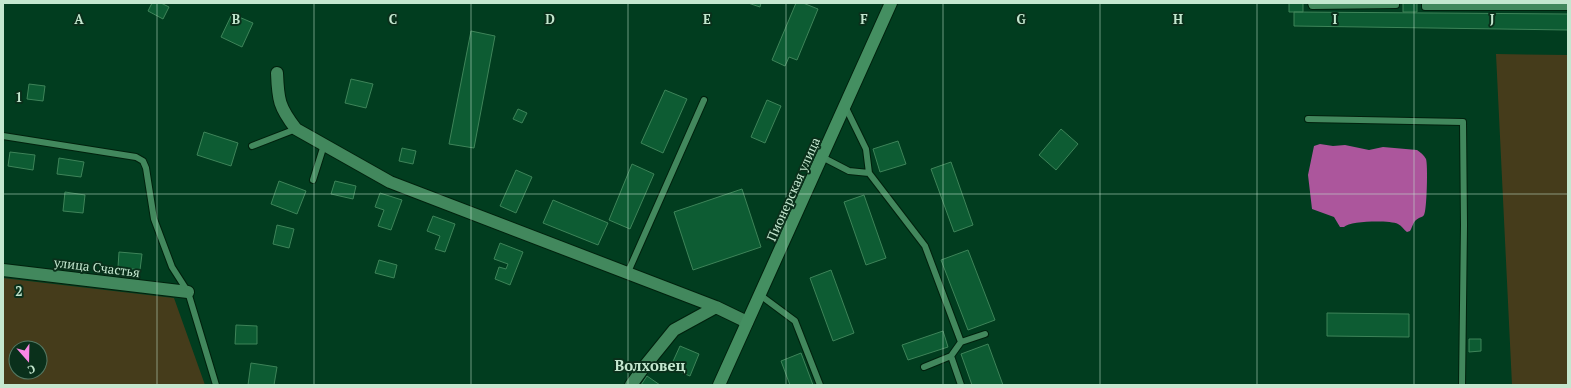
<svg xmlns="http://www.w3.org/2000/svg" width="1571" height="388" font-family="'PT Serif',serif">
	<style>
		.green { fill: #453c1b; fill-rule: evenodd }
		.water { fill: #ac569c }
		.building { fill: #0d5c33; stroke: #3e8459 }
		.lines { fill: none; stroke-linecap: round; stroke-linejoin: round }
		.lane-casing { stroke: #00210d; stroke-width: 8 }
		.street-casing { stroke: #00210d; stroke-width: 14 }
		.secondary-casing { stroke: #00210d; stroke-width: 14 }
		.lane { stroke: #42885d; stroke-width: 6 }
		.street { stroke: #42885d; stroke-width: 12 }
		.secondary { stroke: #448f61; stroke-width: 12 }
		.grid { fill: none; stroke: #c4e7cf; stroke-width: 1; stroke-opacity: 0.55 }
		.labels { text-anchor: middle; stroke-width: 4; stroke-linejoin: round; paint-order: stroke }
		.street-label { font-size: 13px; fill: #c4e7cf; stroke: #0a301b }
		.quarter-label { font-size: 15px; font-weight: bold; fill: #c4e7cf; stroke: #0a301b }
		.grid-label { font-size: 13px; text-anchor: middle; font-weight: bold; fill: #c4e7cf; stroke: #0a301b; stroke-width: 4; stroke-linejoin: round; paint-order: stroke }
	</style>
	<rect width="100%" height="100%" fill="#013d1f"/>
	<!-- green -->
	<path class="green" d="M1496,54L1568,55V385H1512Z
		M3,278L174,298L205,385H3ZM16,348H40V372H16Z"/>
	<!-- water -->
	<path class="water" d="M1320,144L1333,146L1345,145L1369,150L1383,147L1417,150C1420,152 1424,155 1426,159C1428,164 1427,211 1424,215C1423,217 1420,217 1419,218C1413,221 1413,226 1410,231L1407,232C1404,230 1402,226 1398,224C1389,220 1350,221 1344,227H1340L1334,217L1312,209L1308,175L1314,146Z"/>
	<!-- building -->
	<path class="building" d="M152,3H161L169,7L163,19L148,11Z
		M748,3H761L760,7Z
		M796,3H803L818,9L797,60L789,57L785,66L772,60Z
		M1289,3H1303V12H1289Z
		M1403,3H1417V12H1403Z
		M1294,12L1568,14V30L1294,26Z
		M232,14L253,23L242,47L221,37Z
		M471,31L495,36L474,148L449,144Z
		M351,79L373,84L366,108L345,103Z
		M29,84L45,86L43,101L27,99Z
		M665,90L687,99L663,153L641,143Z
		M767,100L781,106L765,143L751,137Z
		M518,109L527,113L522,123L513,119Z
		M1061,129L1078,144L1056,170L1039,155Z
		M204,132L238,143L231,166L197,155Z
		M898,141L906,164L880,172L873,149Z
		M402,148L416,151L413,164L399,161Z
		M10,152L35,155L33,170L8,166Z
		M59,158L84,162L81,177L57,174Z
		M951,162L973,225L954,232L931,169Z
		M632,164L654,174L630,229L609,220Z
		M516,170L532,177L516,213L500,206Z
		M279,181L306,191L297,214L271,204Z
		M335,181L356,186L353,199L331,194Z
		M742,189L761,247L693,270L674,212Z
		M65,192L85,195L83,213L63,211Z
		M380,193L402,200L391,230L378,226L384,210L375,207Z
		M864,195L886,258L866,265L844,202Z
		M553,200L608,223L598,245L543,223Z
		M433,216L455,224L445,252L435,249L440,236L427,231Z
		M277,225L294,229L289,248L273,244Z
		M500,243L523,252L510,285L495,279L499,267L506,269L508,264L494,259Z
		M968,250L995,320L968,330L941,260Z
		M119,252L142,254L140,270L118,267Z
		M379,260L397,265L394,278L375,273Z
		M831,270L854,333L833,341L810,278Z
		M1327,313L1409,314V337L1327,336Z
		M236,325L257,326V344H235Z
		M943,331L948,347L908,360L902,345Z
		M1469,339H1481V351L1469,352Z
		M988,344L1003,385H972L961,354Z
		M680,346L699,354L690,376L670,368Z
		M801,353L813,385H790L781,361Z
		M251,363L277,367L274,385H248Z
		M647,376L660,385H641Z"/>
	<g class="lines">
		<!-- lane casing -->
		<g class="lane-casing">
			<path id="lane" d="M1311,3L1312,6L1396,5V3
				M1425,3V7H1568
				M1308,119L1463,122L1464,225L1462,385
				M3,136L136,157L143,161L146,168L154,219L172,267L188,292L216,385
				M252,146L296,129
				M822,157L849,171L869,173L866,149L845,106
				M869,173L925,246L961,342L951,356L961,385
				M313,180L324,145
				M628,272L704,100
				M760,295L795,321L820,385
				M961,342L985,334
				M924,367L951,356"/>
		</g>
		<!-- street casing -->
		<g class="street-casing">
			<path id="street" d="M277,73C278,100 279,107 296,129L390,182L716,307L747,322
				M3,270L188,292
				M631,385L644,367L674,330L716,307"/>
		</g>
		<!-- secondary casing -->
		<g class="secondary-casing">
			<path id="secondary" d="M719,385L891,3"/>
		</g>
		<!-- lane -->
		<use href="#lane" class="lane"/>
		<!-- street -->
		<use href="#street" class="street"/>
		<!-- secondary -->
		<use href="#secondary" class="secondary"/>
	</g>
	<!-- grid -->
	<path class="grid" d="M157,3V385M314,3V385M471,3V385M628,3V385M786,3V385M943,3V385M1100,3V385M1257,3V385M1414,3V385M3,194H1568"/>
	<g class="labels">
		<!-- street labels -->
		<g class="street-label">
			<text transform="translate(793 189) rotate(-66)" y="5">Пионерская улица</text>
			<text transform="translate(97 267) rotate(7)" y="5">улица Счастья</text>
		</g>
		<!-- quarter labels -->
		<g class="quarter-label">
			<text x="650" y="371">Волховец</text>
		</g>
	</g>
	<g class="grid-label">
		<text x="79" y="24">A</text>
		<text x="236" y="24">B</text>
		<text x="393" y="24">C</text>
		<text x="550" y="24">D</text>
		<text x="707" y="24">E</text>
		<text x="864" y="24">F</text>
		<text x="1021" y="24">G</text>
		<text x="1178" y="24">H</text>
		<text x="1335" y="24">I</text>
		<text x="1492" y="24">J</text>
		<text x="19" y="102">1</text>
		<text x="19" y="296">2</text>
	</g>
	<!-- border -->
	<rect width="1571" height="388" fill="none" stroke="#c4e7cf" stroke-width="8"/>
	<!-- north arrow -->
	<g transform="translate(28 360) rotate(160)"><circle r="19" fill="#0a301b" stroke="#547963"/>
	<path d="M0-3L7 15L0 10L-7 15Z" fill="#fb87e5"/>
	<text y="-6" font-size="11" font-weight="bold" text-anchor="middle" fill="#c4e7cf">С</text>
	</g>
</svg>
